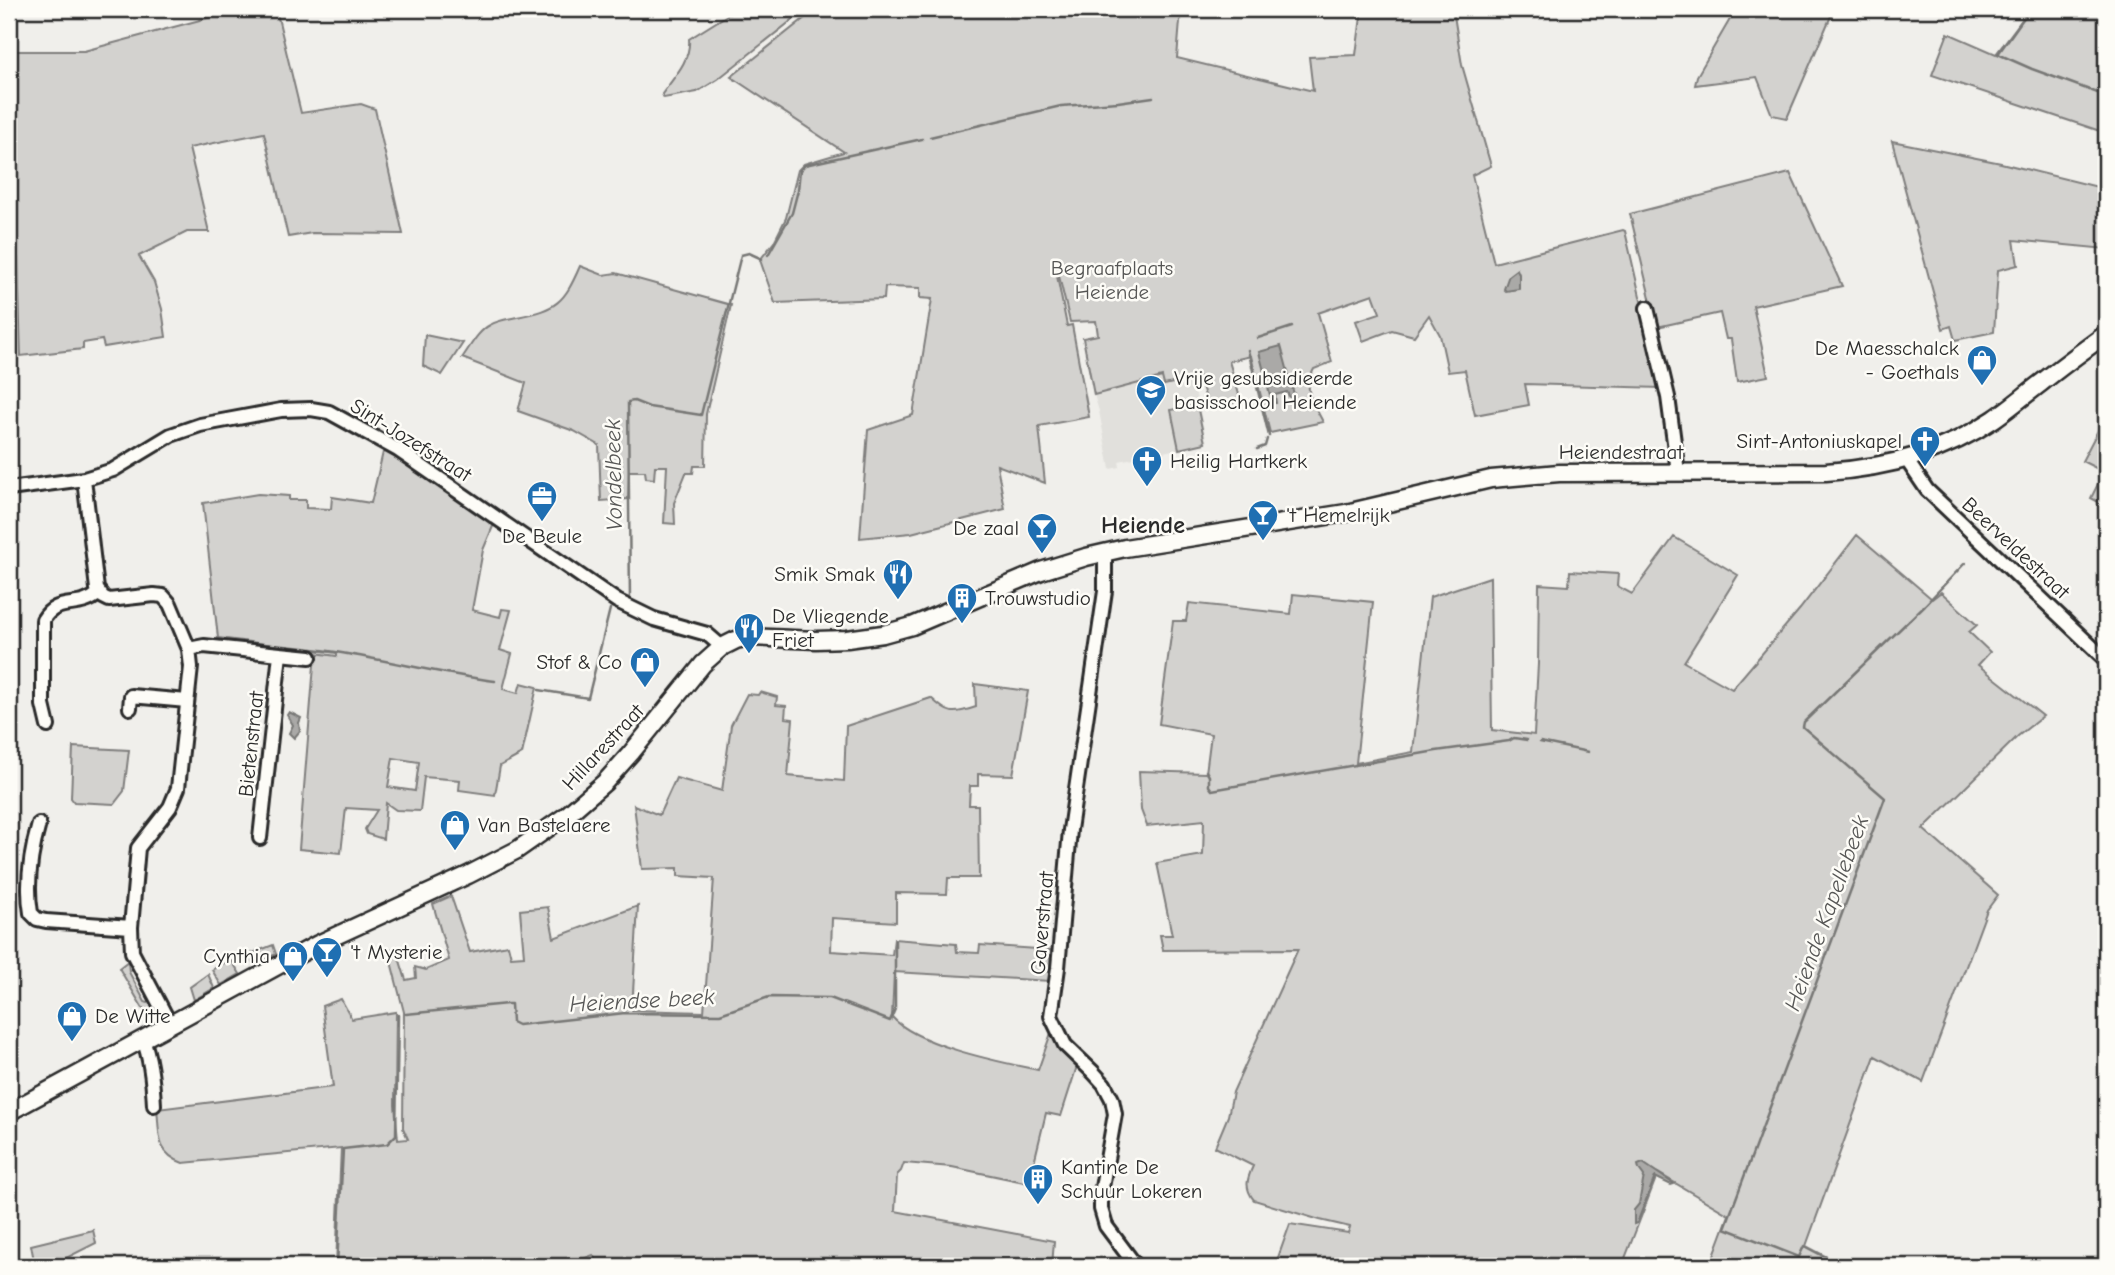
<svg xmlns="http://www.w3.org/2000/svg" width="2115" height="1275" font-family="'Comic Neue',sans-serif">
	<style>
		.built { fill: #e1e0dc }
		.green { fill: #d3d2cf; stroke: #7f7e7d; stroke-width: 2; fill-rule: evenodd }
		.water { fill: #aaa9a7; stroke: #777775; stroke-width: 2 }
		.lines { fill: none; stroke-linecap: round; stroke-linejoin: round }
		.stream { stroke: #777775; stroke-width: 2.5 }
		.minor-casing { stroke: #2b2b2b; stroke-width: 18 }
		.major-casing { stroke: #2b2b2b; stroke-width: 21 }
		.minor { stroke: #fdfcf7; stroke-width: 12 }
		.major { stroke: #fdfcf7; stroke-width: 16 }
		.labels { text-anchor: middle; stroke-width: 5; stroke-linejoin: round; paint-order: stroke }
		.park-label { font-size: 21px; fill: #555554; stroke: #fdfcf7 }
		.poi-label { font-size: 21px; fill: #2b2b2b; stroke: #fdfcf7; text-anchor: start }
		.street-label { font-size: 21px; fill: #2b2b2b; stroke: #fdfcf7 }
		.water-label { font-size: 23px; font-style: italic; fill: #575756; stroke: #fdfcf7 }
		.quarter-label { font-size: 24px; font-weight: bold; fill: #2b2b2b; stroke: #fdfcf7 }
	</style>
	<rect width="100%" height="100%" fill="#f0efeb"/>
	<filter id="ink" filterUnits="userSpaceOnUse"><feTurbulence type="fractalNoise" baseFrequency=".0143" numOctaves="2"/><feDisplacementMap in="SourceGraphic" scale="14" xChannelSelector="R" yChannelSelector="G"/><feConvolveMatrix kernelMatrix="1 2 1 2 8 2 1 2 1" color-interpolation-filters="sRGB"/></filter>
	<g filter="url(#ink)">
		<!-- built -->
		<path class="built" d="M1162,377L1165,385L1192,378L1207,443L1119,461L1120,467L1110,469L1099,411L1094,395Z"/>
		<!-- green -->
		<path class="green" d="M241,9H276L301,113L361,104L375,109L403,234L312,233L288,237L264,133L189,148L209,232H187L139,256L154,282L162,309L166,337L104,347L102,340L83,343V349L21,356L18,258H9V51H84Z
			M737,9H806L718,79L697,92L664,98L662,94C674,77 691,60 689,39Z
			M816,9H1181L1177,58L1313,91L1309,57L1356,55L1362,9H1453L1462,65L1491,166L1472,175L1494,263L1623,230L1625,231L1661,388L1525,384L1529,405L1475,415L1465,370L1448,372L1440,335L1429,315L1414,336L1392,330L1363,341L1356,321L1380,313L1373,294L1318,313L1332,362L1314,369C1302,391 1313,402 1323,422L1270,433L1251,356L1229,361L1241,401L1209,408L1199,377L1164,385L1162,377L1094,395L1083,338L1098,335L1096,321L1070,322L1059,276H1057L1067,326L1072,325L1089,417L1039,426L1045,483L997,465L1005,509L911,533L860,538L868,430L913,415L932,299L920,298V288L885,287L884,299L775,303L760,260L774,242L786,218L798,170L804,164L844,152L731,77Z
			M1736,9H1834L1787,118L1772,115L1757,77L1695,85L1697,76Z
			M2030,9H2106V133L1932,75L1948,33L1996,54Z
			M1892,141L2001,163L2106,189V249L2014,240L2018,265L1998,270L1994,332L1955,340L1951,326L1943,329Z
			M1790,173L1842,286L1753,306L1768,376L1737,382L1731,339H1726L1720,313L1657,327L1630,214Z
			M580,266L603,275L616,273L731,305L706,414L705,466H694L693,473H686L674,503L675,524L664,523L667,466H655L654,479L646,478L645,471H629L628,499L601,501L599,445L574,431L518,411L526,383L462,358C470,347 478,331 490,325C498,320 508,319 517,317C557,309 564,303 580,266Z
			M425,335L463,343L442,375L423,366Z
			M1197,405L1205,443L1179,449L1171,410Z
			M2106,415V506L2091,498L2104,472L2082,461Z
			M384,448L494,524L483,550L472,610L500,617L502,609L511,610L500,650L512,654L503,689L518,693L521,683L537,687L522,754L500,766L495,795L459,790L460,780L424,777L420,811L396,810L386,803L383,839L367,834L365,829L377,810L346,808L341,853L299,849L315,653L337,656V653L218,638L203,503L258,494L289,496V500H306V508L331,509L332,497L371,503ZM393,758L419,762L415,791L388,787Z
			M1857,535L1932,599L1941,592L1977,625L1969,632L1990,652L1978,665L2043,716L2018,736L1923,829L1998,895L1987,910L1923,1082L1875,1056L1806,1246L1844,1266H1710L1729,1215L1658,1173L1622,1266H1275L1290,1224L1348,1233L1350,1227L1320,1220L1254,1200C1244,1188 1247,1179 1253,1166L1215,1147L1228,1116L1233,1092L1298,949L1163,950L1160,935H1172L1157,863L1203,855L1204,820L1147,826L1141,810L1139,771L1206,773L1211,734L1159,724L1173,621H1186L1189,603L1291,614L1293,594L1373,602L1356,763L1413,752L1430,597L1490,577L1492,730L1534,735L1538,664L1539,584L1569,586L1570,571L1618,574L1617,586L1632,594L1674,537L1738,575L1684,662L1732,689L1800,609Z
			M975,684L1028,691L1013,775L978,774V786H970L969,805H978L979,878H948L947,894L896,893V922L832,918L831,951L892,955L894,939L956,944L957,952L979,953L980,945L1051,950L1050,981L894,972L892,1017C918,1046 1000,1062 1038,1070L1051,1033L1060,1050L1077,1066L1061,1116L1046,1113L1029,1183L952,1167L904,1163L901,1171L897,1175L895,1211L1054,1241L1052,1266H598L593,1255L565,1266H336L341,1148L183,1163C155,1153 160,1134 157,1109L333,1087L322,1006L341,999L352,1019L396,1012L395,1105L398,1140L408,1139L403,1128L404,1012L388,950L396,948L406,980L416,978L415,967L426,970L449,960L433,904L451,896L470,952L508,945L511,957L524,956L520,910L548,907L554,938L638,906L632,1010L704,1012L714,878L678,876V868L642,869L634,805L659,815L676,778L722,791L731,725L747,694L758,695L760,692L777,697L776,705L786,706L785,718L793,719L788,776L844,781L846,726L931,698C949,715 953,715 976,707Z
			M73,747L129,750L124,791L114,804L74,802L71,798Z
			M273,945L276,954L255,965C251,963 249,958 250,954Z
			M128,961L129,972L145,1002L151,1004L154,1013L148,1017L119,968Z
			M232,961L240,974L221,985L212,970L221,964Z
			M208,974L214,988L194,1000L190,987Z
			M93,1230L96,1243L66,1258L67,1266H35L31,1245Z"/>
		<!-- water -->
		<path class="water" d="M1517,269L1519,274V289L1506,291L1504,289L1509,275Z
			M1281,346L1295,398H1290L1287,392L1275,395L1276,403H1272L1259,352Z
			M289,712L301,718L299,723L300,731L294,738L289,733L293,725L287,715Z
			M1643,1163L1674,1184L1671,1185L1655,1177L1637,1223L1634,1224V1210L1639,1204L1644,1176L1639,1169L1638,1165Z"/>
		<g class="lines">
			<!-- stream -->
			<path class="stream" d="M2030,9L1998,54L2032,69L2106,96
				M930,137L1061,106L1118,102L1153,97
				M768,255L792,213L798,190L800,170L805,165L922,139
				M1258,338L1292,327
				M1248,350L1269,436
				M1257,449L1265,446L1267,439
				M630,600L628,402L634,401L649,407L701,415L741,255L749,253L762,259
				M220,640C256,644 293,646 329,651C384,659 439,674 495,681
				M539,690L588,698L610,609
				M1540,742L1588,752
				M1206,771L1209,776V786L1212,790L1436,751L1509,741L1514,738L1527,740
				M406,1014L507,1004H511L512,1022L518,1025L625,1013L720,1014L769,997L830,998L890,1021L895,1009V941
				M337,1266L343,1149L387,1144L396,1135L398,1015
				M1842,1266L1804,1246L1799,1257L1725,1228L1885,798L1803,727L1804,722L1925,605L1965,563"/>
			<!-- minor casing -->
			<g class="minor-casing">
				<path id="minor" d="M1647,308L1668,397L1678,472
					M1906,459L1927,490L2106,660
					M84,479L97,589L103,597L109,600L154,595L163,596L170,604L189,649L191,667L178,788L170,807L138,848L131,927L132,952L170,1024
					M9,489L84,479L113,470L171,435L200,425L281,410L311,409L329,412L398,450L617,601L654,619L707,634L722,647
					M1105,553V591L1070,830L1058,968L1051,1016L1065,1045L1093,1072L1104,1084L1112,1099L1115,1114L1101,1193V1209L1106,1226L1136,1266
					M189,649L204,646L280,654L260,838
					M280,654L310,657
					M130,708L131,696L187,701
					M48,726L43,705V620C58,595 78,612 99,593
					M39,824C31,852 26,884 31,913L37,919L46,921L131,927
					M143,1039C151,1060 153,1083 154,1105"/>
			</g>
			<!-- major casing -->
			<g class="major-casing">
				<path id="major" d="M9,1112L318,944L468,875L517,850L567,815L605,782L631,753L703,664L722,647L736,640L751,637L816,640L847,639L883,634L912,626L1041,571L1086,557L1125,548L1346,513L1491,479L1559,473L1826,472C1885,468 1944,453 1994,419C2010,408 2025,395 2041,383C2062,366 2084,350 2106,334"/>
			</g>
			<!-- minor -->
			<use href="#minor" class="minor"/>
			<!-- major -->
			<use href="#major" class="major"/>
		</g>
	</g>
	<!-- icons -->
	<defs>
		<g id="shop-pin" transform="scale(1.575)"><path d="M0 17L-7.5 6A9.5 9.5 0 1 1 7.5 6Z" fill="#1f6fb2" stroke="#fdfcf7"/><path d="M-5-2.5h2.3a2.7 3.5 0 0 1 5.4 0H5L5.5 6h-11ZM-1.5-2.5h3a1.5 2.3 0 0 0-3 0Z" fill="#fff"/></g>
		<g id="school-pin" transform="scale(1.575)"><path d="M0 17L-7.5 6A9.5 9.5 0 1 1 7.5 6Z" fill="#1f6fb2" stroke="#fdfcf7"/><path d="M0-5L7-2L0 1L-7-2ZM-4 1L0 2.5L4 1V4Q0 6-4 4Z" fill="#fff"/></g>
		<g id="church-pin" transform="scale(1.575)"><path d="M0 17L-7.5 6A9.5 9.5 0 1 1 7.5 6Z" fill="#1f6fb2" stroke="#fdfcf7"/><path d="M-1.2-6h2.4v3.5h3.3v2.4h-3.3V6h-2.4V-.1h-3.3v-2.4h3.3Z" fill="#fff"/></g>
		<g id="office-pin" transform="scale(1.575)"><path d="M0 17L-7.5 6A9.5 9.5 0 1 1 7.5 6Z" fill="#1f6fb2" stroke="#fdfcf7"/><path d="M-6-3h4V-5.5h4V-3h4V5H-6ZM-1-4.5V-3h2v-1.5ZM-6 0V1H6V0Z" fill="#fff"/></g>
		<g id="bar-pin" transform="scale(1.575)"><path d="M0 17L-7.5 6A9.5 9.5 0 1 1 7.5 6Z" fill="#1f6fb2" stroke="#fdfcf7"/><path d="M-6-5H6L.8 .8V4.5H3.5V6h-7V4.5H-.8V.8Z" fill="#fff"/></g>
		<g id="restaurant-pin" transform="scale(1.575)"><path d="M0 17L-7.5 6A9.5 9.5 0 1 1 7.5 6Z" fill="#1f6fb2" stroke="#fdfcf7"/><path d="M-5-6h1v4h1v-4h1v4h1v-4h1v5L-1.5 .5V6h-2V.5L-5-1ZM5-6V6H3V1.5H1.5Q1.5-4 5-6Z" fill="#fff"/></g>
		<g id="building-pin" transform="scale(1.575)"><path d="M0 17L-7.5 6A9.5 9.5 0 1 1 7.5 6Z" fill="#1f6fb2" stroke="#fdfcf7"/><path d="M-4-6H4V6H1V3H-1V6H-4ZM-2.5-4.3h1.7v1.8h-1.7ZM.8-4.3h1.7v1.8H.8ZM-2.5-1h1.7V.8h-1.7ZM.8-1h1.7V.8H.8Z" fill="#fff"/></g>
	</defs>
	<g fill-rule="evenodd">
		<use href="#shop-pin" x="1982" y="360"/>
		<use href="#school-pin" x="1151" y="390"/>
		<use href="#church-pin" x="1925" y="441"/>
		<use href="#church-pin" x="1147" y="461"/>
		<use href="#office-pin" x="542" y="496"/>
		<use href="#bar-pin" x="1263" y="515"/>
		<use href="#bar-pin" x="1042" y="528"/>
		<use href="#restaurant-pin" x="898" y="574"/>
		<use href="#building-pin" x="962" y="598"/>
		<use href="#restaurant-pin" x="749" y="628"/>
		<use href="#shop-pin" x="645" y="662"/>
		<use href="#shop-pin" x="455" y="825"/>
		<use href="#bar-pin" x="327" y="952"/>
		<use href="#shop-pin" x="293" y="956"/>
		<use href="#shop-pin" x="72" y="1016"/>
		<use href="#building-pin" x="1038" y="1179"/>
	</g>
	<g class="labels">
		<!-- park labels -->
		<g class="park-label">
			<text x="1112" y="275">Begraafplaats<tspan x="1112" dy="24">Heiende</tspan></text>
		</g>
		<!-- poi labels -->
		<g class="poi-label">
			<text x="1959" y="355" text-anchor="end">De Maesschalck<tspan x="1959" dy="24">- Goethals</tspan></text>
			<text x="1174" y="385">Vrije gesubsidieerde<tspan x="1174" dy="24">basisschool Heiende</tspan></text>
			<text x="1902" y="448" text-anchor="end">Sint-Antoniuskapel</text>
			<text x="1170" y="468">Heilig Hartkerk</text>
			<text x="1286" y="522">'t Hemelrijk</text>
			<text x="1019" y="535" text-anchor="end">De zaal</text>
			<text x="542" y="543" text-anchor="middle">De Beule</text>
			<text x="875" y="581" text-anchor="end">Smik Smak</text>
			<text x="985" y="605">Trouwstudio</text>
			<text x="772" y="623">De Vliegende<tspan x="772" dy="24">Friet</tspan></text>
			<text x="622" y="669" text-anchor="end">Stof &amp; Co</text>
			<text x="478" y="832">Van Bastelaere</text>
			<text x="350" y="959">'t Mysterie</text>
			<text x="270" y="963" text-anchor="end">Cynthia</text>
			<text x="95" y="1023">De Witte</text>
			<text x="1061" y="1174">Kantine De<tspan x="1061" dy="24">Schuur Lokeren</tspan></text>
		</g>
		<!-- street labels -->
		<g class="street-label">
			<text transform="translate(411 440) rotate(32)" y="7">Sint-Jozefstraat</text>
			<text x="1621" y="459">Heiendestraat</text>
			<text transform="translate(2016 548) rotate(43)" y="7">Beerveldestraat</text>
			<text transform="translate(251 744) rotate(-84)" y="7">Bietenstraat</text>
			<text transform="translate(603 747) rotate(-47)" y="7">Hillarestraat</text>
			<text transform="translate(1042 923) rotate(-85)" y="7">Gaverstraat</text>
		</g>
		<!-- water labels -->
		<g class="water-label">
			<text transform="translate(613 475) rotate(-91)" y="8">Vondelbeek</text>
			<text transform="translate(1826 913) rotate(-70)" y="8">Heiende Kapellebeek</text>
			<text transform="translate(642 1000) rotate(-3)" y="8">Heiendse beek</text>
		</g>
		<!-- quarter labels -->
		<g class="quarter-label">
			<text x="1143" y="533">Heiende</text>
		</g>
	</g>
	<!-- margin -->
	<rect width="2115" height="1275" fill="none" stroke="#fdfcf7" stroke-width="35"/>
	<rect x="18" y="18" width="2080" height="1240" fill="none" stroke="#2b2b2b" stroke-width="2.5" filter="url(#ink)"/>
</svg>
